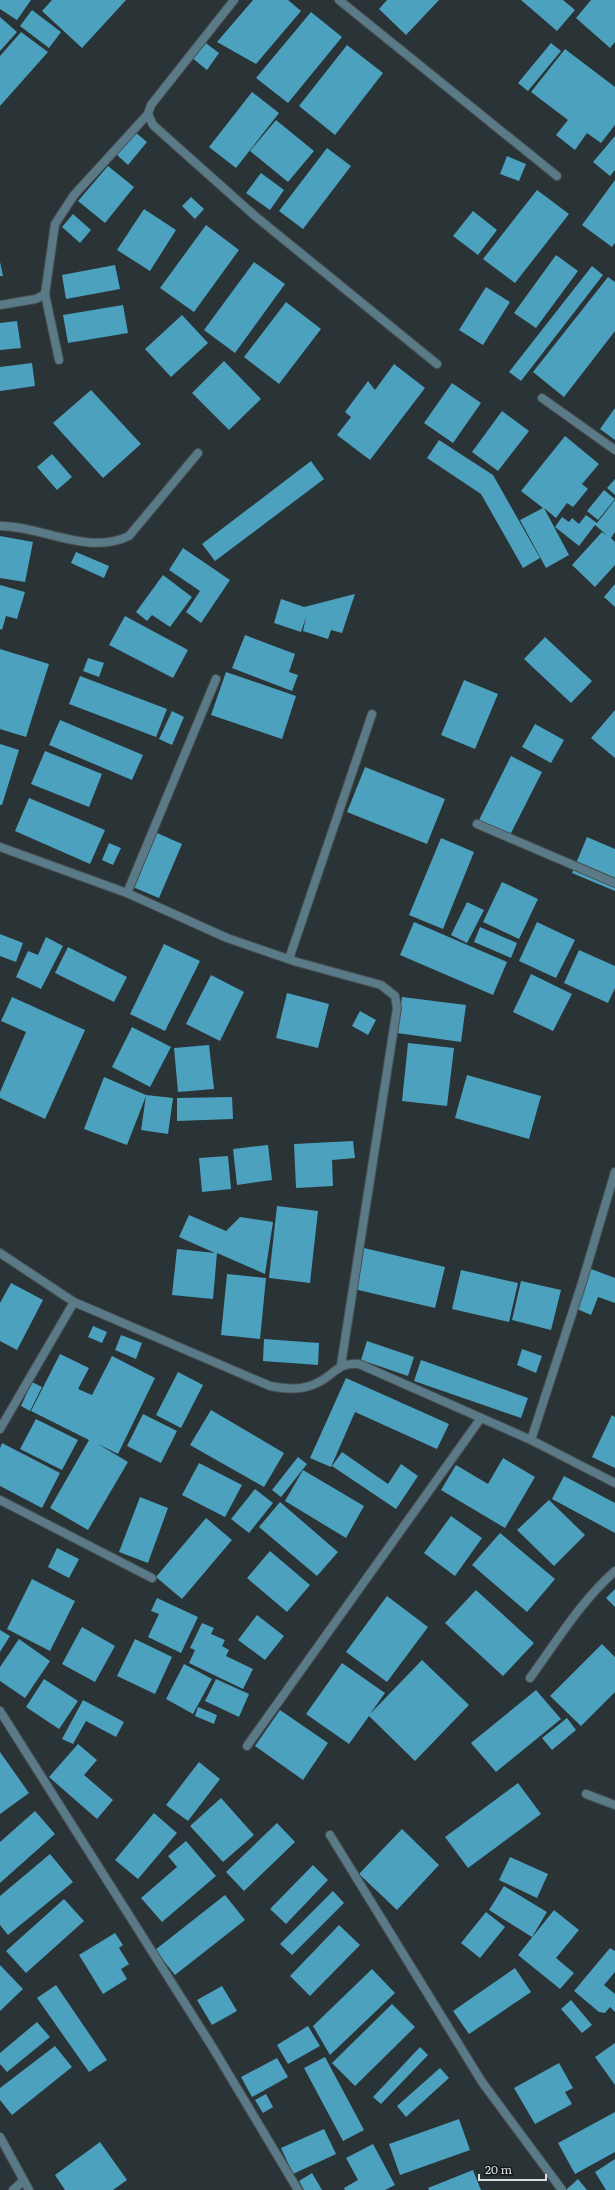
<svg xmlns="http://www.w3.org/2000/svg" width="615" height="2190" font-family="Literata,serif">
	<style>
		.building { fill: #4ca1bf }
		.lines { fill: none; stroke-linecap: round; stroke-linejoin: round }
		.lane-casing { stroke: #464f52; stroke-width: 10 }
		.street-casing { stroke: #464f52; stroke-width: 10 }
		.lane { stroke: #5a7a87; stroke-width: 8 }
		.street { stroke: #5a7a87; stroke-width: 8 }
	</style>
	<rect width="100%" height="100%" fill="#2a3336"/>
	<!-- building -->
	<path class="building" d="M0,0H31L17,20L0,9Z
		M52,0H126L82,48L42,11Z
		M253,0H288L301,11L256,64L217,42Z
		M387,0H439L406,35L379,9Z
		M521,0H563L575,10L557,31Z
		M591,0H615V42L610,48L576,18Z
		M32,10L61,32L49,48L20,26Z
		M311,12L342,37L288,103L256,78Z
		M0,17L17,32L0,51Z
		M21,32L48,52L0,106V56Z
		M203,41L219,53L207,70L191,57Z
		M551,43L561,51L528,91L518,83Z
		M347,45L383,73L335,135L299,106Z
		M565,49L615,87V125L601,143L587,133L575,150L556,135L568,120L531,92Z
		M252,92L279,113L236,168L209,147Z
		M276,120L314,151L288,182L250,151Z
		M135,132L147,142L128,165L116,154Z
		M615,136V170L610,176L593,162Z
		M327,148L351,166L303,229L279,211Z
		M507,156L526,164L519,181L500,174Z
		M108,166L134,187L105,223L78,201Z
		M261,173L284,190L270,210L246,193Z
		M615,180V243L612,247L582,225Z
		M537,190L569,214L515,283L483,259Z
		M191,197L204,209L195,219L182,206Z
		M144,209L176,230L150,271L117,250Z
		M473,211L497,230L478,255L453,236Z
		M73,214L91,230L80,243L62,227Z
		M206,225L239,250L194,312L160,288Z
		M556,255L578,271L536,328L514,313Z
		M0,262L3,276H0Z
		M254,262L285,284L235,353L204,330Z
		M115,265L120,289L66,299L62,275Z
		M592,266L603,275L521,381L509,372Z
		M608,277L615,282V331L564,397L533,372Z
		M486,287L510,302L483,345L459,330Z
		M286,302L321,329L279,384L244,357Z
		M123,305L128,333L68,343L63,315Z
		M182,315L208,343L171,377L145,349Z
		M17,321L21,348L0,350V323Z
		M224,361L261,399L229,430L192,393Z
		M32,363L35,386L0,391V367Z
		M394,364L425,388L370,460L337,435L351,417L345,412L368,381L375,390Z
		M452,383L481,403L453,443L424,423Z
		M91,390L141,444L103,478L53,423Z
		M615,408V440L600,429Z
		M502,411L529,431L498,471L472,452Z
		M565,436L599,464L582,484L588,489L573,507L567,503L556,518L544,508L569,555L546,568L520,520L543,508L521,491Z
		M439,440L493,475L540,558L523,568L481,494L427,458Z
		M52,454L72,477L57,490L37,467Z
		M311,461L324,479L215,561L202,544Z
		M615,479V495L607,488Z
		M604,490L615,499L598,520L587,511Z
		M615,500V532L611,538L615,542V565L595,587L572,565L602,532L608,536L595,525L579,546L555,527L562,517L569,522L572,518L579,524L586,515L597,523Z
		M0,536L33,542L25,582L0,578Z
		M183,548L230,580L201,623L186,612L200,591L169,570Z
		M76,552L109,566L104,578L71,563Z
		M163,575L192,597L170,627L152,615L147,621L136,612Z
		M615,584V607L604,597Z
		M0,585L25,592L17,619L6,616L2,630L0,629Z
		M355,594L342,633L331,630L328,639L303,631L306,617L301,632L274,623L281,599L304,607Z
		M125,616L188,650L173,678L109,645Z
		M245,635L295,654L289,672L298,675L292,691L232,668Z
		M545,637L592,681L571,703L524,659Z
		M0,649L49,664L26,737L0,729Z
		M88,658L104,663L99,677L83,671Z
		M226,672L296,696L282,739L211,715Z
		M80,676L167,709L156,737L69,704Z
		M464,680L498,694L475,749L441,735Z
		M615,710V758L591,738Z
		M172,711L184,717L172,745L159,739Z
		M60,720L143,755L132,780L49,745Z
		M535,724L564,740L551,763L522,747Z
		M0,744L19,750L2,805H0Z
		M45,751L102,774L89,807L31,784Z
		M511,756L542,772L509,837L478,822Z
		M365,767L445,799L427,844L347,812Z
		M29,798L105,830L90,864L15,831Z
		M157,833L182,844L159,898L133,887Z
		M587,837L615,849V891L572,873Z
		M441,838L474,852L443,929L409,915Z
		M109,843L121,848L113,865L102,860Z
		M502,882L538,899L519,939L483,922Z
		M467,902L484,910L467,943L451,935Z
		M414,922L507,962L493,995L400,955Z
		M537,922L575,940L556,978L519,961Z
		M480,927L517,943L511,958L474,942Z
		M0,934L23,943L16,962L0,956Z
		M46,937L63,946L41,989L16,977L28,951L38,955Z
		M164,944L200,961L165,1031L130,1014Z
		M68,947L127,977L114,1002L55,973Z
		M579,950L615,966V988L608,1003L564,983Z
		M531,974L572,994L553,1031L513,1012Z
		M211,975L244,992L220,1041L186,1024Z
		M287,993L329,1004L318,1048L276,1038Z
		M12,997L85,1030L45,1119L0,1098V1092L26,1032L1,1021Z
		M402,997L466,1005L461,1042L397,1033Z
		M360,1011L376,1020L368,1035L352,1026Z
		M132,1027L171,1047L150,1087L112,1067Z
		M408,1043L454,1048L447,1106L402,1101Z
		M209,1045L214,1089L178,1092L174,1048Z
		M467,1075L541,1096L529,1139L455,1118Z
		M104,1077L146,1095L173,1098L168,1134L141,1130L146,1096L127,1145L84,1129Z
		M232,1097L233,1119L177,1121V1098Z
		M353,1141L355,1158L332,1160L333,1186L296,1188L294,1144Z
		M268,1145L272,1180L237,1185L233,1149Z
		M228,1156L231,1189L202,1192L199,1158Z
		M277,1206L318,1211L310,1283L269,1278Z
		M189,1215L226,1231L240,1217L273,1222L265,1274L217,1253L213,1299L172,1295L177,1249L215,1253L179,1237Z
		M364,1248L445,1267L435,1308L354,1289Z
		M591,1269L615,1278V1303L598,1297L591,1315L577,1309Z
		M461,1270L518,1283L509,1322L452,1309Z
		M227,1274L266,1278L260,1339L221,1335Z
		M521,1281L561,1290L551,1330L512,1320Z
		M11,1283L43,1300L17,1350L0,1341V1303Z
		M93,1326L107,1332L102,1343L88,1337Z
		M121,1335L142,1343L136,1359L115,1350Z
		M264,1339L319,1343L318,1365L263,1361Z
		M367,1341L414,1357L408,1376L361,1360Z
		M522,1349L542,1356L536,1373L517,1365Z
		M60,1354L89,1368L78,1389L92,1395L112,1356L155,1378L118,1454L98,1444L128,1462L88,1530L50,1508L89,1440L31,1411Z
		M421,1360L528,1398L521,1418L414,1381Z
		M178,1372L203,1385L181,1428L156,1415Z
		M346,1378L449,1424L437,1449L355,1412L331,1467L310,1458Z
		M32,1382L42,1387L30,1411L21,1406Z
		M211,1410L284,1453L264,1487L190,1445Z
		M143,1414L177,1431L161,1463L127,1446Z
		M612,1415L615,1417V1468L592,1457Z
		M36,1419L78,1440L62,1470L20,1449Z
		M2,1443L60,1473L42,1508L0,1486V1448Z
		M342,1452L388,1484L401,1464L418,1476L396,1509L332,1466Z
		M298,1457L307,1464L281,1497L272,1490Z
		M503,1458L535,1477L505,1528L441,1490L456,1465L488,1484Z
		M199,1463L242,1485L225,1517L182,1495Z
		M303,1470L364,1506L346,1538L285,1501Z
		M564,1476L615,1503V1533L552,1499Z
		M255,1489L273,1503L249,1533L231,1519Z
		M140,1497L168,1508L148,1563L119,1552Z
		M549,1500L585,1535L554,1566L517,1530Z
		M280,1502L338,1552L317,1576L259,1527Z
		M451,1516L482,1538L455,1576L424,1553Z
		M206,1518L232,1540L182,1599L156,1577Z
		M500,1533L555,1579L527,1612L472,1565Z
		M57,1548L79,1559L69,1578L48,1567Z
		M270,1551L310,1585L287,1612L247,1578Z
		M32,1579L75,1601L50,1651L7,1629Z
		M615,1589V1607L606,1598Z
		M476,1590L534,1643L503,1676L445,1623Z
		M387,1596L428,1627L387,1682L346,1652Z
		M157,1598L198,1617L181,1653L148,1637L159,1614L151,1611Z
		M257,1615L284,1636L265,1660L238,1640Z
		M202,1623L214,1628L211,1634L225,1640L222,1646L229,1650L226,1656L253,1669L243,1689L189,1663L195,1650L190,1648Z
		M82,1627L115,1646L95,1682L62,1664Z
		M0,1630L10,1636L0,1652Z
		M19,1639L50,1661L25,1698L0,1681V1667Z
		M135,1639L172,1657L155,1694L117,1676Z
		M602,1644L615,1657V1692L581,1726L550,1696Z
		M422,1660L469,1705L415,1761L369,1716L349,1744L306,1714L342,1663L385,1693L370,1714Z
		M184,1664L212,1679L193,1714L166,1699Z
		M44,1679L78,1701L59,1729L26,1707Z
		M216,1679L249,1694L239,1717L205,1701Z
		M536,1690L561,1719L496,1772L471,1743Z
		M83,1700L124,1722L116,1737L86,1721L73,1744L62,1739Z
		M198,1707L217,1715L214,1724L195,1716Z
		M280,1710L328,1743L303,1780L255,1746Z
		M567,1718L576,1730L552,1750L542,1738Z
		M78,1744L97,1760L84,1775L113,1800L97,1819L49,1777Z
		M0,1752L29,1793L0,1814Z
		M199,1762L220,1779L188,1821L166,1805Z
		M518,1783L541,1814L468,1868L445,1837Z
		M221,1798L254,1835L223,1862L190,1826Z
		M35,1811L55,1834L0,1883V1842Z
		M154,1813L177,1833L138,1879L115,1860Z
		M277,1823L295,1842L244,1891L226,1872Z
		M402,1829L439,1865L397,1910L359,1874Z
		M186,1841L216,1876L162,1922L141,1898L177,1867L168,1856Z
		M50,1854L73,1882L8,1935L0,1925V1896Z
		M510,1857L548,1874L537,1898L499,1880Z
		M313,1865L328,1880L286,1924L270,1909Z
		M504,1886L547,1912L532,1937L489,1910Z
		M333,1891L344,1903L292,1955L280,1944Z
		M225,1895L245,1920L175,1975L155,1950Z
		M64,1899L84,1921L26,1973L6,1951Z
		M554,1910L579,1930L556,1958L574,1973L560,1989L518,1955Z
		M486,1912L505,1927L480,1958L461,1943Z
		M339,1925L360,1945L310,1996L290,1976Z
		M115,1933L123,1945L119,1948L129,1964L121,1969L127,1979L103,1994L79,1955Z
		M610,1948L615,1951V1972L604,1985L615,1994V2012L610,2007L605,2013L599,2012L574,1991Z
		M0,1965L23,1989L0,2011Z
		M515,1968L531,1992L469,2034L453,2011Z
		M372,1969L395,1993L330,2055L313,2026Z
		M56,1985L107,2060L89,2072L37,1998Z
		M222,1986L237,2011L212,2025L197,2000Z
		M571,2000L592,2025L582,2033L561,2009Z
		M392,2004L415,2027L355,2086L332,2063Z
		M37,2022L50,2037L7,2072L0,2064V2053Z
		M308,2026L320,2046L288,2064L277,2045Z
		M615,2043V2085L595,2057Z
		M55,2046L72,2067L12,2115L0,2100V2088Z
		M420,2047L428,2055L381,2104L373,2097Z
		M325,2057L364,2130L343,2141L304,2068Z
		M277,2058L288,2077L252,2097L241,2077Z
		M559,2063L573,2088L565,2092L572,2104L535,2124L514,2088Z
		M440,2068L449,2078L406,2117L397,2106Z
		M266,2094L273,2107L263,2113L255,2100Z
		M615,2112V2152L575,2174L558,2143Z
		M459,2119L470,2150L400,2175L389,2144Z
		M324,2129L336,2154L293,2174L281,2148Z
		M100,2142L127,2180L113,2190H65L55,2175Z
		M373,2144L395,2185L385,2190H345L344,2188L358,2180L346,2158Z
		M615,2159V2190H606L595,2172Z
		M473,2170L481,2190H429L428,2188Z
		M312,2173L322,2190H304L299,2181Z
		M578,2179L587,2190H566Z"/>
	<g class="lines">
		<!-- lane casing -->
		<g class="lane-casing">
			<path id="lane" d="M0,305L36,299L45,294
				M59,360L45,294L55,224L74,195L148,114"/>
		</g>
		<!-- street casing -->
		<g class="street-casing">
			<path id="street" d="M234,0L151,105L148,114L153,125L255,216L437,364
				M339,0L557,176
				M542,398L615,450
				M0,526C43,526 87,556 129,536L198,453
				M477,824L615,883
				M0,847L127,893L227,938L297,962L381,985L395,996L397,1008L341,1365
				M127,893L216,679
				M289,959L372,714
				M0,1253L74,1302L270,1386C286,1389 303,1391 319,1382C335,1374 338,1362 359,1364L531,1440L615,1483
				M0,1429L74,1302
				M531,1440L582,1283L615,1172
				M0,1500L152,1578
				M530,1678C557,1641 581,1601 615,1571
				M0,1711L213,2048L298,2190
				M247,1746L481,1418
				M586,1794L615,1805
				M330,1835L482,2082L562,2190
				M0,2137L29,2190
				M13,2190L23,2181"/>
		</g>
		<!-- lane -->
		<use href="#lane" class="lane"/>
		<!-- street -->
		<use href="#street" class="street"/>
	</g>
	<!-- scale -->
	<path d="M479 2174v6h67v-6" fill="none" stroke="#dadfe2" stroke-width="2"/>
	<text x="485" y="2174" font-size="12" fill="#dadfe2" stroke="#161a1b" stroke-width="3" paint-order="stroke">20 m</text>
</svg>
